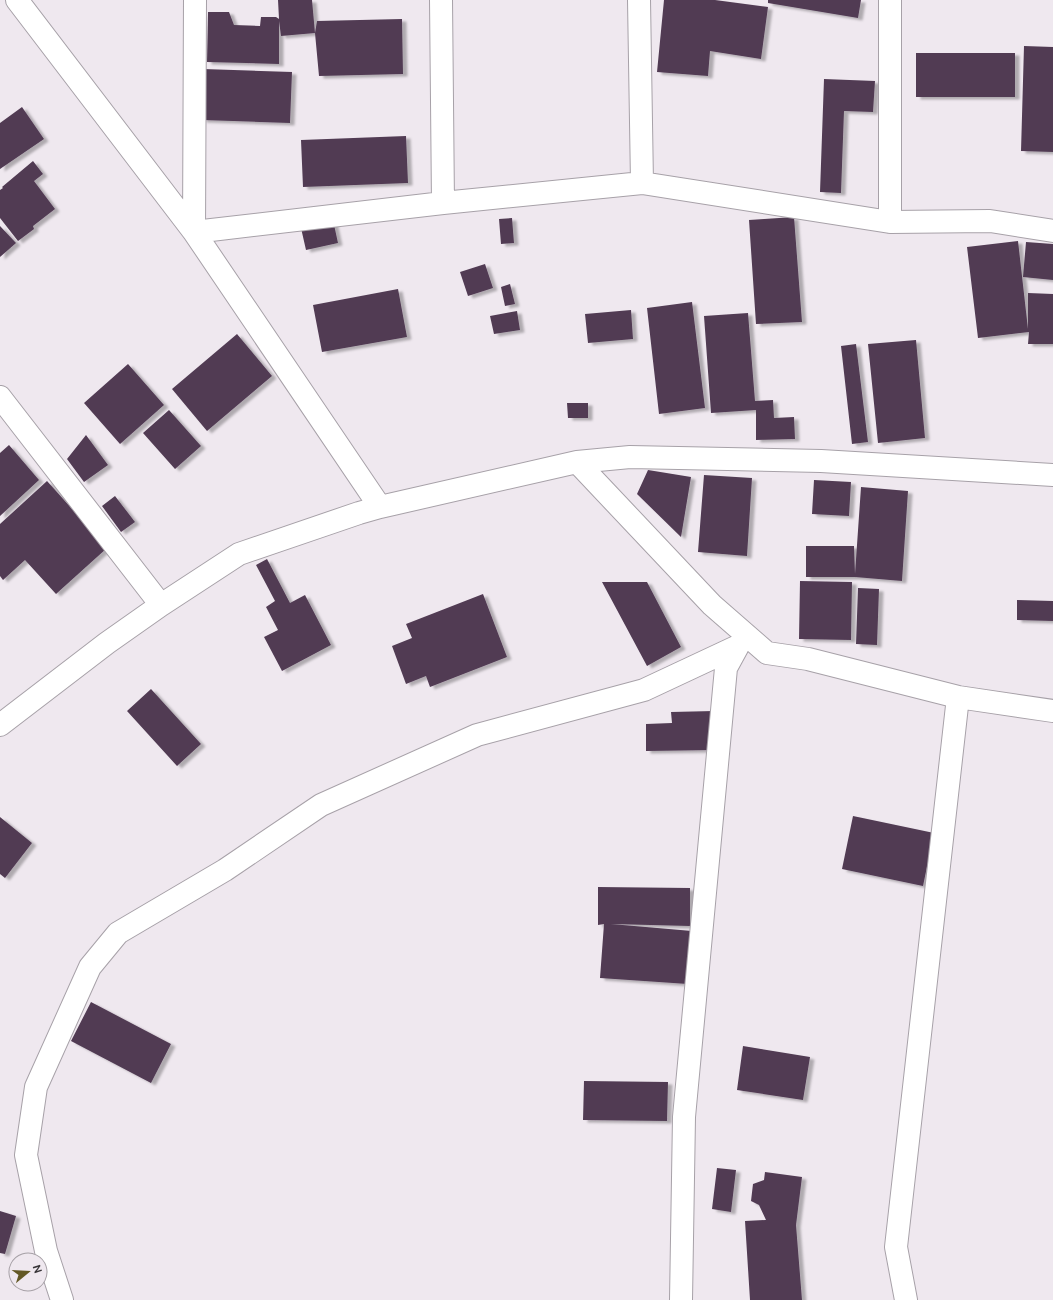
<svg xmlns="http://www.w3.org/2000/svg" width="1053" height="1300" font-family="Ubuntu,sans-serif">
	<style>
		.building { fill: #513b53; filter: url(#shadow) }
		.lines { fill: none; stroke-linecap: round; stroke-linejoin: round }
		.minor-casing { stroke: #a7a1a8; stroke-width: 24 }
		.minor { stroke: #fff; stroke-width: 22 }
	</style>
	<defs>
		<filter id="shadow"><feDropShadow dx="4.5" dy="2.5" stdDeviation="1" flood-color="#0004"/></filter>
	</defs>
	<rect width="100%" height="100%" fill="#efe8ef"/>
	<!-- building -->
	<path class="building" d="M278,0H312L315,33L281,36L279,21V64L207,62L208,12H229L234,25L260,26L261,17H276L279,19Z
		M664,0H715L768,7L761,59L710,51L708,76L657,72Z
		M768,0H861L858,18L768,3Z
		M402,19L403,74L319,76L315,33L317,21Z
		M1024,46L1053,47V152L1021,151Z
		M916,53H1015V97H916Z
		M203,69L292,72L290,123L202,120Z
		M824,79L875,81L873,112L844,111L841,193L820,192Z
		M22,107L44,139L0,169V123Z
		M406,136L408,183L303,187L301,140Z
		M33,161L43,174L34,181L55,209L33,226L34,229L18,241L0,218V190L3,188L2,187Z
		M794,217L802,322L756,324L749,220Z
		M512,218L514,243L501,244L499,219Z
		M333,220L338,243L306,250L301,228Z
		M0,226L16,243L0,257Z
		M1018,241L1028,329V293L1053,294V344H1028L1029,332L978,338L967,247Z
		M1026,242L1053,244V280L1023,277Z
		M485,264L493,288L468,296L460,272Z
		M510,284L515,304L505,306L501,287Z
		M398,289L407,337L322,352L313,305Z
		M692,302L705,408L659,414L647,308Z
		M631,310L633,339L588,343L585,314Z
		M517,311L520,330L494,334L490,316Z
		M748,313L755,401L773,400L774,418L794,417L795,439L756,440V410L711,413L704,316Z
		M237,334L272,376L207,431L172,389Z
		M916,340L925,438L878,443L868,344Z
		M856,344L868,442L852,444L841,346Z
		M128,364L164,405L120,444L84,403Z
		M567,403H588V418H568Z
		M169,410L201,446L175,469L143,433Z
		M86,435L108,465L84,482L67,459Z
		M9,445L39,480L0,516V453Z
		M648,470L691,477L681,537L637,494Z
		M704,475L752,478L747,556L698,552Z
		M814,480L851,482L849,516L812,514Z
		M47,481L107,548L56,594L25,560L3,580L0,576V524Z
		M861,487L908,491L902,581L855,577H806V546H854L855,574Z
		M115,496L135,522L121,532L102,506Z
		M267,559L290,603L305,595L331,645L282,671L264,637L278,630L266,607L275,601L256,565Z
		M800,581L852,582L851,640L799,639Z
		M602,582H647L681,647L647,666Z
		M858,588L879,589L877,645L856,644Z
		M483,594L507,657L430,687L426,676L406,684L392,646L412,638L406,624Z
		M1017,600L1053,601V621L1017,620Z
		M151,689L201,744L177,766L127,711Z
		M714,711V750L646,751V724L672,723L671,712Z
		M853,816L934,833L923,886L842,869Z
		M0,817L32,843L5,878L0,874Z
		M598,887L690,888V926L611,924L692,931L688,984L600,978L604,924L598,925Z
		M91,1002L171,1044L151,1083L71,1041Z
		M743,1046L810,1057L803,1100L737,1090Z
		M584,1081L668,1082L667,1121L583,1120Z
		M717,1168L736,1170L731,1212L712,1209Z
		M765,1172L802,1177L796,1225L802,1300H750L745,1221L766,1220L759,1205L751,1201L753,1184L764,1180Z
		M0,1211L16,1216L5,1254L0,1253Z"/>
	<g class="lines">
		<!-- minor casing -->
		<g class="minor-casing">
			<path id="minor" d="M17,0L194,232L380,507
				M441,0L443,203
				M639,0L642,183L890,222L990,221L1053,231
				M890,0V222
				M194,232L443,203L642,183
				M194,232L195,0
				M0,397L161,605
				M577,462L712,605L767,653L808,659L958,697L1053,711
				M0,725L107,643L161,605L239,554L359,513L380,507L577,462L630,457L821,461L1053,475
				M62,1300L46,1251L26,1155L36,1087L90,967L118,933L225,870L321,805L477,735L644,690L738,646
				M681,1300L684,1117L726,668L738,646
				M906,1300L896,1247L958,697"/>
		</g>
		<!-- minor -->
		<use href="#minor" class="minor"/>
	</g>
	<!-- north arrow -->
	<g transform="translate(28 1272) rotate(72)"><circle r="19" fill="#efe8ef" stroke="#a6a0a6"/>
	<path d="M0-3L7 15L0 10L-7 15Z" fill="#635825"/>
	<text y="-6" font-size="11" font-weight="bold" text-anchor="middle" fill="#383538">N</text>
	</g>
</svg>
